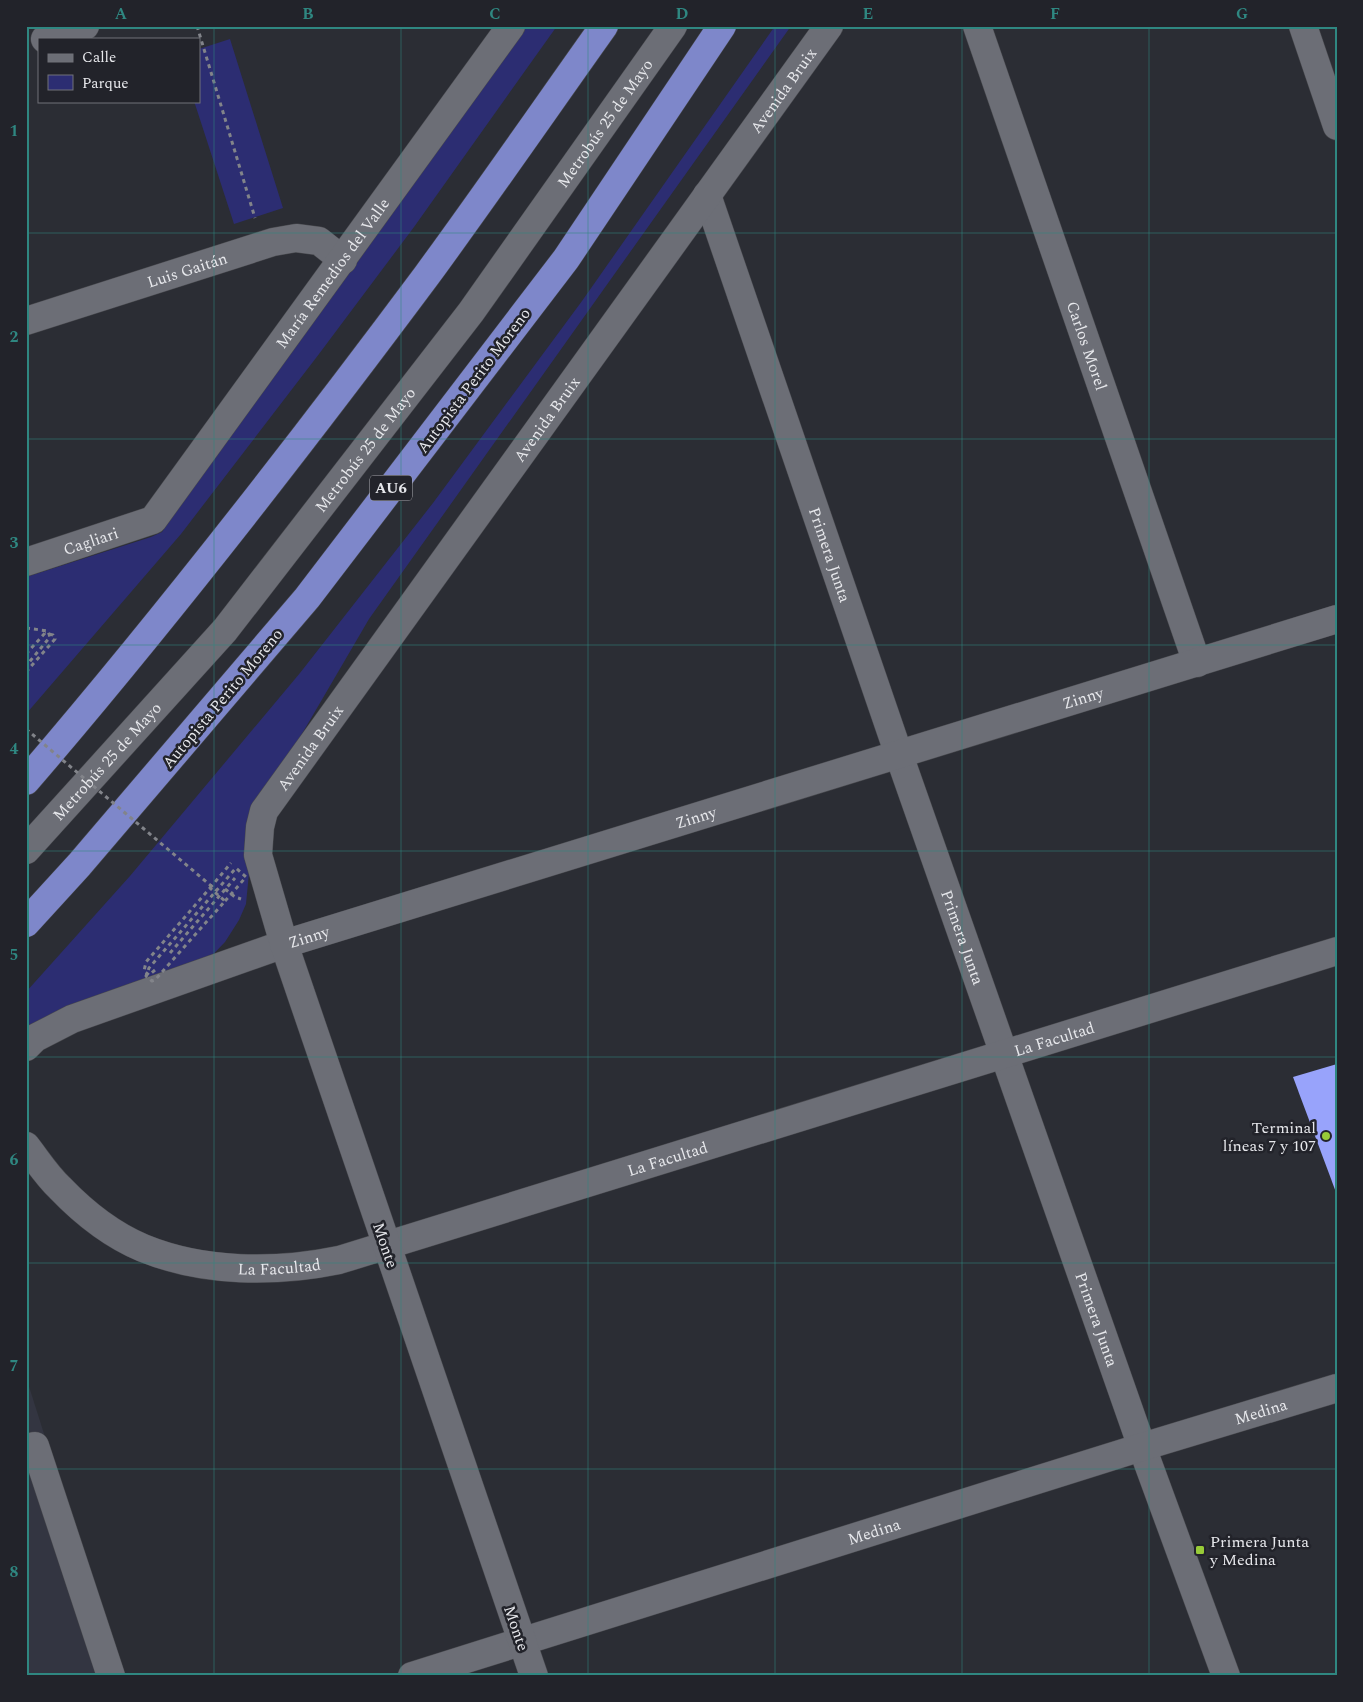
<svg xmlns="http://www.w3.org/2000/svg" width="1363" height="1702" font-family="Spectral,serif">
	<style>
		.built { fill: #333541 }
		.green { fill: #2c2d72 }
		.building { fill: #98a3fb }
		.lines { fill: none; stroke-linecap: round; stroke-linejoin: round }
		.minor-casing { stroke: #47484d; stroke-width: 29 }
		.highway-casing { stroke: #47484d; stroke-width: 29 }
		.path { stroke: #82848a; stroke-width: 3; stroke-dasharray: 4 4; stroke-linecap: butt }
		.minor { stroke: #6c6e76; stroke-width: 28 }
		.highway { stroke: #7e87ca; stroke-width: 28 }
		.path-bridge { stroke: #82848a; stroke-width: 3; stroke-dasharray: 4 4; stroke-linecap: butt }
		.grid { fill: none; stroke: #2f8781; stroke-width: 1; stroke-opacity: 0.55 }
		.poi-dot { fill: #98cb38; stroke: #22232a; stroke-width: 2 }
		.labels { text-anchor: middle; stroke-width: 5; stroke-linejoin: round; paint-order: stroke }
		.shield { fill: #22232a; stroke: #acadb2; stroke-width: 1 }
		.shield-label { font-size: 15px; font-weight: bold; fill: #e7e8ec }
		.street-label { font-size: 16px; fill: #e7e8ec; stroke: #22232a }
		.poi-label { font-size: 16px; fill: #e7e8ec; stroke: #22232a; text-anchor: end }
		.neatline { fill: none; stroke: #2f8781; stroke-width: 2 }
		.grid-label { font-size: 16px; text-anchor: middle; font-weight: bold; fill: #2f8781 }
	</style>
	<rect width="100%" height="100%" fill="#2b2d34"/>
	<!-- built -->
	<path class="built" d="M26,1377L121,1676H26Z"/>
	<!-- green -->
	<path class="green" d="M526,26H557L414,227L319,354L181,534L26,714V577L151,537L162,532L202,473Z
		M775,26H791L369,619L275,780L251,852L246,904L239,920L225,942L198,970L26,1032V992L130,876L300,673L433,503L582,301Z
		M230,39L283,208L234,224L194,101H199V49Z"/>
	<!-- building -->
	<path class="building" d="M1337,1064V1195L1293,1077Z"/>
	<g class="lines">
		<!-- minor casing -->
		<g class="minor-casing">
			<g id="minor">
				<path id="s1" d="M977,26L1197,663"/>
				<path d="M1303,26L1337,126"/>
				<path d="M45,39L85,26"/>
				<path id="s2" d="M707,195L899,755L1142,1447L1226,1676"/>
				<path id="s3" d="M26,321L273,242L296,238L319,241L343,260"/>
				<path id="s4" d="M26,562L153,520L511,26"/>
				<path id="s5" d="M26,850L225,630L471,312L673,26"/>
				<path id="s6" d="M26,1047L35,1038L72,1019L284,944L1337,619"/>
				<path id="s7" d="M26,1146C37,1160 47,1176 60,1188C83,1212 112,1235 143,1248C204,1273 276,1273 339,1260L1337,951"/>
				<path d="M26,1448L35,1446L111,1676"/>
				<path id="s8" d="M412,1676L1142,1447L1337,1388"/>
				<path id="s9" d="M534,1676L284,944L258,855L260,827L264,811L829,26"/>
			</g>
		</g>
		<!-- highway casing -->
		<g class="highway-casing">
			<path id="highway" d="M26,781C166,618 298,448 427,275C487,193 545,109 604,26
				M26,923L79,865L307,598L566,259L722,26"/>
		</g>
		<!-- path -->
		<path class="path" d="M197,26L255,218
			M26,628L48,631L50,637L26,666
			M26,654L45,633
			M210,888L231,863
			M225,889L235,897L241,899
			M170,953L235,878"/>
		<!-- minor -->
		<use href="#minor" class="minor"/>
		<!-- highway -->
		<use href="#highway" class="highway"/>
		<!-- path-bridge -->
		<path class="path-bridge" d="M26,672L55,639L53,635L45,633
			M26,729L216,890
			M155,970L149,975L144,971L146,962L210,888L225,901L155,980L152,981L146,976L149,968L236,868L246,877L225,901"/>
	</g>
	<!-- grid -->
	<path class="grid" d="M214,26V1676M401,26V1676M588,26V1676M775,26V1676M962,26V1676M1149,26V1676M26,233H1337M26,439H1337M26,645H1337M26,851H1337M26,1057H1337M26,1263H1337M26,1469H1337"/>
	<!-- markers -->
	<g class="poi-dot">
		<circle cx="1326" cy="1136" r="5"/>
		<rect x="1195" y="1545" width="10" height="10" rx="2.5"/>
	</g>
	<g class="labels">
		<!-- shield labels -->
		<rect class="shield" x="370" y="475.5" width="42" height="25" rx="4"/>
		<g class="shield-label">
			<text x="391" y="493">AU6</text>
		</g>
		<!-- street labels -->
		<g class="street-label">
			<text dy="6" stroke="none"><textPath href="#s9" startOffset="1799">Avenida Bruix</textPath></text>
			<text dy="6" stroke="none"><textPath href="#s5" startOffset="930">Metrobús 25 de Mayo</textPath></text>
			<text dy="6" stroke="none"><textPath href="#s3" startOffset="169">Luis Gaitán</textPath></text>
			<text dy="6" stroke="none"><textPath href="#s4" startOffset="439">María Remedios del Valle</textPath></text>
			<text dy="6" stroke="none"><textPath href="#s1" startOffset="338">Carlos Morel</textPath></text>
			<text transform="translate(473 380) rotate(-53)" y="6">Autopista Perito Moreno</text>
			<text dy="6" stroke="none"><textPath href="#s9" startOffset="1394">Avenida Bruix</textPath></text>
			<text dy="6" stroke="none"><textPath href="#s5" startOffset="525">Metrobús 25 de Mayo</textPath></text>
			<text dy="6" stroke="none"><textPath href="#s4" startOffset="68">Cagliari</textPath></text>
			<text dy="6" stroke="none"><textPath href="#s2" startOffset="380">Primera Junta</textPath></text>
			<text transform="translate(222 698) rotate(-50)" y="6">Autopista Perito Moreno</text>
			<text dy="6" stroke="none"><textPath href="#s6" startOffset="1115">Zinny</textPath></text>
			<text dy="6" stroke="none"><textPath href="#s9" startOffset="989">Avenida Bruix</textPath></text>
			<text dy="6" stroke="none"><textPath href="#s5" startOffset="120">Metrobús 25 de Mayo</textPath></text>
			<text dy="6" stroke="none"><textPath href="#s6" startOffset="710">Zinny</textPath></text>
			<text dy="6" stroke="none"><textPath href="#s2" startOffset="785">Primera Junta</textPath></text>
			<text dy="6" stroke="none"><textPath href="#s6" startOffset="305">Zinny</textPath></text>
			<text dy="6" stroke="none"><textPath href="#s7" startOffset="1105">La Facultad</textPath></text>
			<text dy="6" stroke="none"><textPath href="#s7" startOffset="700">La Facultad</textPath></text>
			<text transform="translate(386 1245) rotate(71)" y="6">Monte</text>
			<text dy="6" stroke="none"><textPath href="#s7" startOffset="296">La Facultad</textPath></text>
			<text dy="6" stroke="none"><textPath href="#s2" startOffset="1190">Primera Junta</textPath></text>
			<text dy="6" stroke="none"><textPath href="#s8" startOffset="889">Medina</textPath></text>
			<text dy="6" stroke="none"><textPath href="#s8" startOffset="484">Medina</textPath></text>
			<text transform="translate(517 1628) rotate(71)" y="6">Monte</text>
		</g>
		<!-- poi labels -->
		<g class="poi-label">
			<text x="1316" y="1133">Terminal<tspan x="1316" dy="18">líneas 7 y 107</tspan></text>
			<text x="1210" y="1547" text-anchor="start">Primera Junta<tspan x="1210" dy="18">y Medina</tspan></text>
		</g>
	</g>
	<!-- border -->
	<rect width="1363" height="1702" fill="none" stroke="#22232a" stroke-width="55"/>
	<!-- legend -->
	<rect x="38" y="38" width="162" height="65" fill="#22232a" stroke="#717278"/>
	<rect x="48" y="54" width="25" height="8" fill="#6c6e76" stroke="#717278"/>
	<text x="82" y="62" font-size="15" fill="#e7e8ec">Calle</text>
	<rect x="48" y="75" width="25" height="15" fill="#2c2d72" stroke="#717278"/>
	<text x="82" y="88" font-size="15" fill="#e7e8ec">Parque</text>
	<rect x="28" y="28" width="1308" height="1646" class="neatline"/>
	<g class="grid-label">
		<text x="121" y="19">A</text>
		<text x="308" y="19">B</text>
		<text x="495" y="19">C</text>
		<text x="682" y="19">D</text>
		<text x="868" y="19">E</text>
		<text x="1055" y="19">F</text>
		<text x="1242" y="19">G</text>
		<text x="14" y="136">1</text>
		<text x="14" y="342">2</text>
		<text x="14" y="548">3</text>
		<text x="14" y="754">4</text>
		<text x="14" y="960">5</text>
		<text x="14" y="1165">6</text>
		<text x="14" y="1371">7</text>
		<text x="14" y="1577">8</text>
	</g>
</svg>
